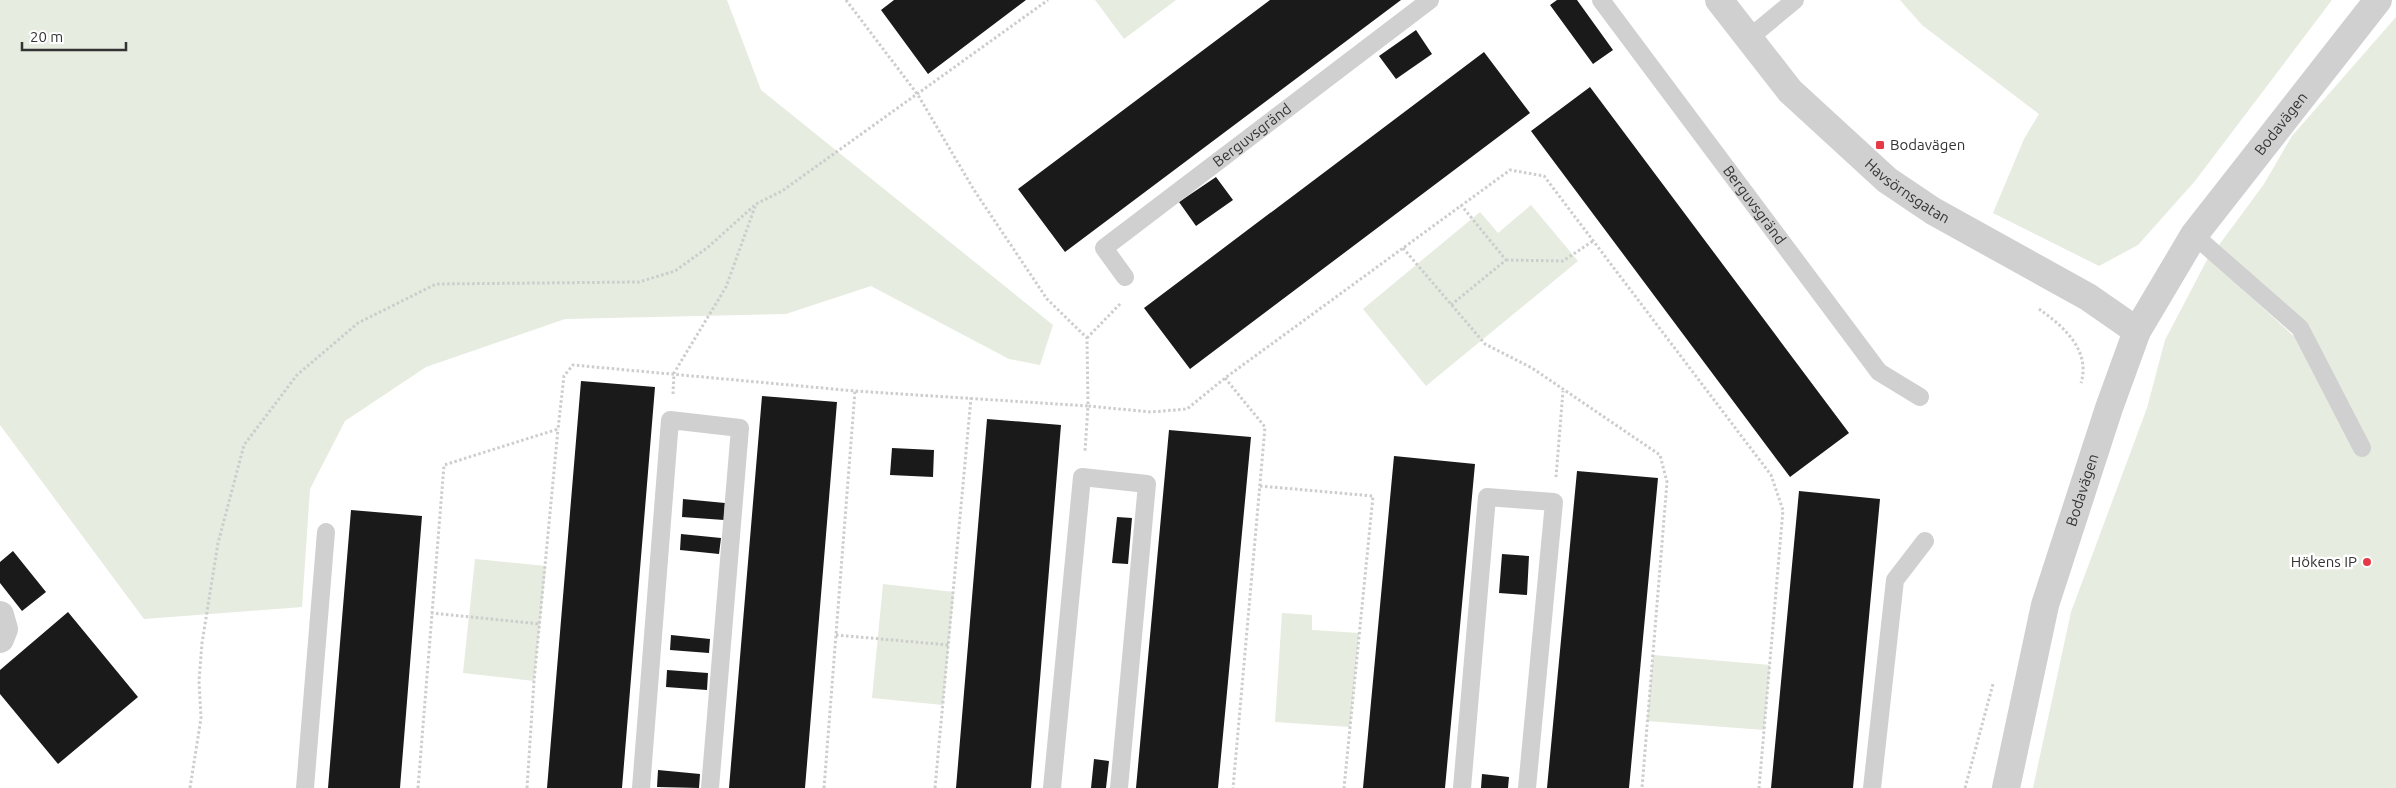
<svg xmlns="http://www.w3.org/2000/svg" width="2396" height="788" font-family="Ubuntu,sans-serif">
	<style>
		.green { fill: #e6ecdf }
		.building { fill: #1a1a1a }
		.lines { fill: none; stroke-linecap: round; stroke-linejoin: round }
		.path { stroke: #cdcdcd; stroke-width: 3; stroke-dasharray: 2.5 2.5; stroke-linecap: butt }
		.service { stroke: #d0d0d0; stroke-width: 18 }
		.minor { stroke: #d0d0d0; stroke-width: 28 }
		.tertiary { stroke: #d0d0d0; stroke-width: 28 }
		.poi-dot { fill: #e63946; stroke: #fff; stroke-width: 2 }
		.labels { text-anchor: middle; stroke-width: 5; stroke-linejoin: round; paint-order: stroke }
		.street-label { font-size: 15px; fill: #333; stroke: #fff }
		.poi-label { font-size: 15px; fill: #333; stroke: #fff; text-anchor: start }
	</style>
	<rect width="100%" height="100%" fill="#fff"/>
	<!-- green -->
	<path class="green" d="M0,0H727L761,90L1053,325L1040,365L1009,359L871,286L786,314L565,319L426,367L345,421L310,489L302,607L144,619L0,425Z
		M1095,0H1176L1124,39Z
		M1900,0H2332L2195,181L2138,245L2099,266L1993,213L2024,139L2039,114L1922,25Z
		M2396,17V788H2033L2071,612L2147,408L2165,340L2208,258L2297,339L2348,439L2302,320L2219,245L2264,184L2292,136Z
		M1531,205L1578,261L1426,386L1363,309L1480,212L1498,233Z
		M475,559L546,566L534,681L463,673Z
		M883,584L954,592L943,705L872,698Z
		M1282,613L1312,615V630L1359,633L1350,727L1275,722Z
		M1653,655L1770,665L1764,730L1647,721Z"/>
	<!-- building -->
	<path class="building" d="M894,0H1026L928,74L881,10Z
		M1270,0H1401L1065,252L1018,189Z
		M1557,0H1577L1613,50L1593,64L1550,5Z
		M1416,30L1432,54L1396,79L1379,56Z
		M1484,52L1530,113L1190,369L1144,308Z
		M1590,87L1849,433L1790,477L1531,131Z
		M1216,177L1233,200L1196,226L1179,202Z
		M581,381L655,387L622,788H547Z
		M762,396L837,402L805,788H729Z
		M987,419L1061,425L1031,788H956Z
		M1169,430L1251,437L1218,788H1136Z
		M892,448L934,450L933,477L890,475Z
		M1394,456L1475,464L1445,788H1363Z
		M1577,471L1658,478L1629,788H1547Z
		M1799,491L1880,499L1853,788H1771Z
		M683,499L725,503L724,520L682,517Z
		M351,510L422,516L400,788H328Z
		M1117,517L1132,518L1128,564L1112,563Z
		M681,534L721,538L719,554L680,550Z
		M13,551L46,592L22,611L0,583V562Z
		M1502,554L1529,556L1527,595L1499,593Z
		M68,612L138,697L58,764L0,694V670Z
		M671,635L710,639L709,653L670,650Z
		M667,670L708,673L707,690L666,687Z
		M1094,759L1109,761L1106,788H1091Z
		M658,770L700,774L699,788L657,787Z
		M1482,774L1509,777L1508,788H1481Z"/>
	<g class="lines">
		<!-- path -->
		<path class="path" d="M846,0L918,95L974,190L1047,299L1087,338L1088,406L1151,412L1187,409L1225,378L1510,170L1544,176L1771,475L1783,510L1759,788
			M1403,248L1485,344L1532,368L1660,455L1667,482L1642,788
			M1506,260L1563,261L1593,241
			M1451,305L1506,260L1461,205
			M2039,309C2063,326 2091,350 2081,383
			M1087,338L1121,303
			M1225,378L1265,427L1233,788
			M673,394L674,373L726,287L756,204
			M1556,477L1563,391
			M1260,486L1373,496L1344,788
			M431,613L540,624
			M836,635L949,645
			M190,788L201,718L199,681L202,643L218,543L244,445L297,375L358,323L436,284L639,282L675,271L707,248L756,204L782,191L1048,0
			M418,788L444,465L558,429L564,376L573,365L855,391L1088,406L1085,451
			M527,788L534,681L558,429
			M824,788L855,391
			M935,788L971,398
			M1965,788L1993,684"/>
		<!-- service -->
		<g class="service">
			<path id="s1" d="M1601,0L1879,372L1920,397"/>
			<path d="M1748,39L1795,0"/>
			<path d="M2194,235L2300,328L2362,448"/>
			<path id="s2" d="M1125,277L1104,248L1430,0"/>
			<path d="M305,788L326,532"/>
			<path d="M641,788L670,420L740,428L710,788"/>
			<path d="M1052,788L1082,477L1147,484L1119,788"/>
			<path d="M1462,788L1487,497L1554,502L1527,788"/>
			<path d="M1872,788L1895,580L1925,541"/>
		</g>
		<!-- minor -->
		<g class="minor">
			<path id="s3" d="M1719,0L1790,91L1887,180L1933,211L2088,297L2137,331"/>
			<path d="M0,615L4,629L0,639"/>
		</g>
		<!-- tertiary -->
		<path class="tertiary" id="s4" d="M2006,788L2045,605L2109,408L2137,331L2194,235L2378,0"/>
	</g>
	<!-- markers -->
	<g class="poi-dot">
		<rect x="1875" y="140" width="10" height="10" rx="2.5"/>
		<circle cx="2367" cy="562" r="5"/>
	</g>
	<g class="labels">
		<!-- street labels -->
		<g class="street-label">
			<text dy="5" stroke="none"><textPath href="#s4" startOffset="729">Bodavägen</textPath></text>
			<text dy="5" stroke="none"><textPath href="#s2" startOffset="222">Berguvsgränd</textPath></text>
			<text dy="5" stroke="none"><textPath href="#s3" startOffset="270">Havsörnsgatan</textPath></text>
			<text dy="5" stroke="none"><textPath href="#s1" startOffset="256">Berguvsgränd</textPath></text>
			<text dy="5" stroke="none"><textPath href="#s4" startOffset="308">Bodavägen</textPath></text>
		</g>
		<!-- poi labels -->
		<g class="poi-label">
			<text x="1890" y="150">Bodavägen</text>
			<text x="2357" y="567" text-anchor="end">Hökens IP</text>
		</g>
	</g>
	<!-- scale -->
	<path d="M22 42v8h104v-8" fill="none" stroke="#333333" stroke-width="2.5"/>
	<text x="30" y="42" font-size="15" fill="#333333" stroke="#ffffff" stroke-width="4" paint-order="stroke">20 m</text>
</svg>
